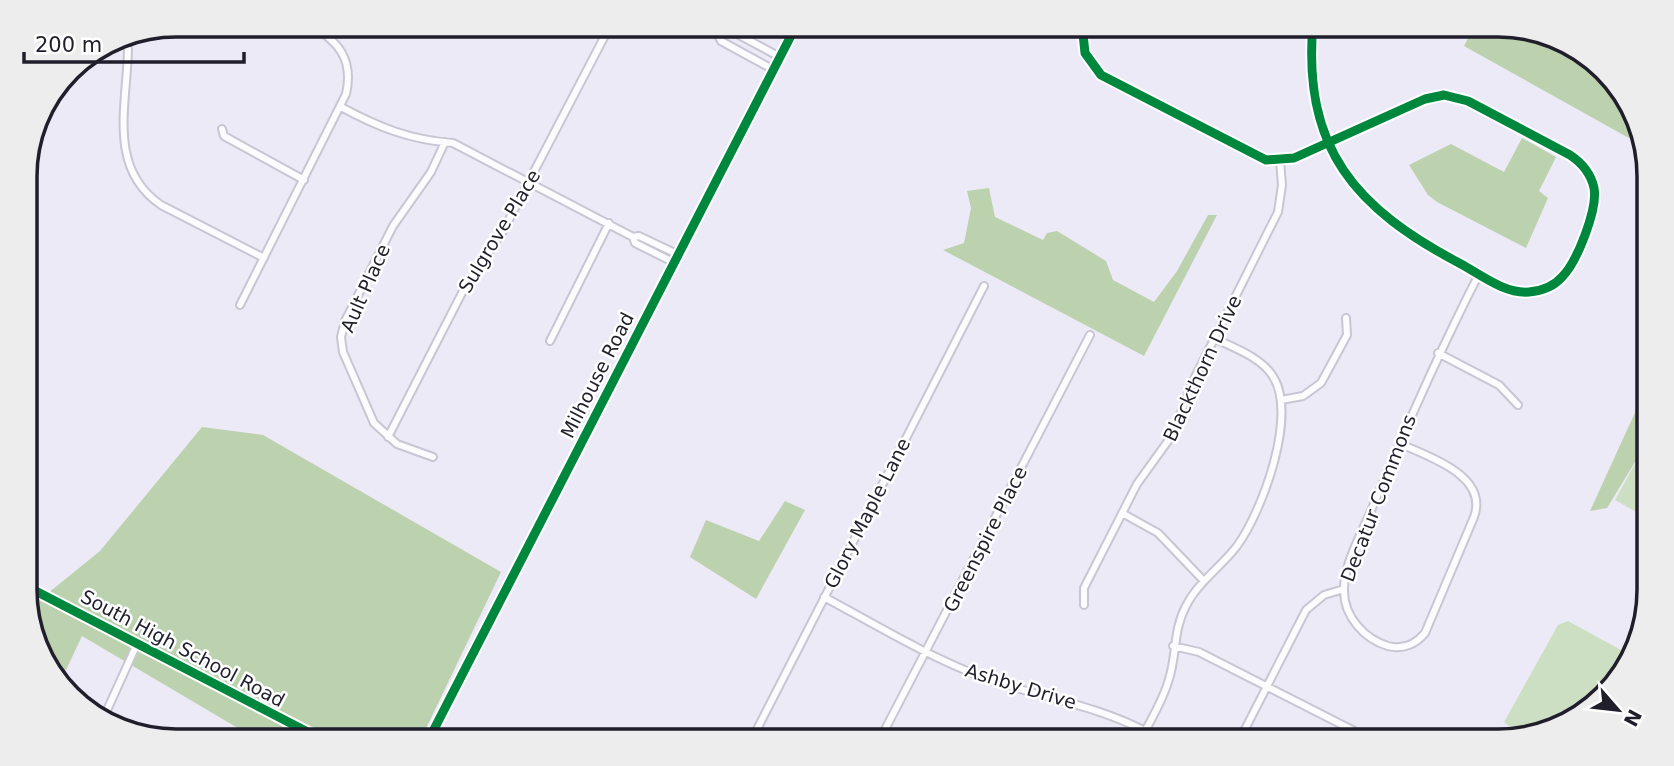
<svg xmlns="http://www.w3.org/2000/svg" width="1674" height="766" font-family="'DejaVu Sans',sans-serif">
	<style>
		.green { fill: #cddfc3 }
		.forest { fill: #bcd2ae }
		.lines { fill: none; stroke-linecap: round; stroke-linejoin: round }
		.street-casing { stroke: #c8c6d3; stroke-width: 10 }
		.secondary-casing { stroke: #c8c6d3; stroke-width: 12 }
		.street { stroke: #fcfcfe; stroke-width: 6 }
		.secondary { stroke: #fcfcfe; stroke-width: 9 }
		.cycleway-casing { stroke: #fff; stroke-width: 13 }
		.cycleway { stroke: #00873e; stroke-width: 9 }
		.labels { text-anchor: middle; stroke-width: 5; stroke-linejoin: round; paint-order: stroke }
		.street-label { font-size: 19px; fill: #211e2c; stroke: #fff }
		.rim { fill: none; stroke: #211e2c; stroke-width: 3.5 }
	</style>
	<rect width="100%" height="100%" fill="#eceaf6"/>
	<!-- green -->
	<path class="green" d="M1643,449L1649,452V519L1615,500Z
		M1568,621L1632,656L1583,716L1521,737L1504,722L1558,625Z"/>
	<!-- forest -->
	<path class="forest" d="M1475,25H1499L1557,36L1618,83L1645,147L1464,46Z
		M1522,138L1556,157L1539,191L1548,198L1526,248L1437,202L1428,195L1409,165L1451,144L1504,172Z
		M989,188L995,217L1043,240L1047,233L1057,231L1106,261L1113,280L1154,302L1177,271L1208,215H1217L1144,356L943,250L964,243L971,208L967,191Z
		M1649,382V430L1643,449L1607,508L1590,511Z
		M202,427L263,435L501,572L420,741H260L82,636L59,685L56,683L26,611L100,551Z
		M785,501L805,510L756,599L690,557L706,520L759,541Z"/>
	<g class="lines">
		<!-- street casing -->
		<g class="street-casing">
			<path id="street" d="M703,24L716,31L721,41L774,70
				M1082,24L1085,53L1101,75L1266,160L1294,158L1425,99L1444,95L1468,101L1570,155C1582,163 1591,174 1594,188C1598,209 1577,262 1562,277C1554,286 1542,291 1529,292C1505,294 1481,275 1461,264C1356,209 1302,149 1313,24
				M716,31L726,28L780,57
				M120,35L128,49C127,105 107,168 161,205L264,258
				M341,107C378,127 410,140 453,143L633,237
				M222,129L224,136L304,180
				M675,263L635,243L633,237L639,236L679,255
				M240,305L346,94C354,59 338,40 308,24
				M550,341L609,223
				M1438,353L1499,385L1518,405
				M1281,400L1303,396L1321,383L1347,335L1346,318
				M388,437L465,287L503,231L611,24
				M1399,443C1428,457 1489,475 1474,517L1425,633C1416,644 1403,650 1388,646C1364,639 1344,616 1344,591C1343,564 1363,531 1373,506C1406,427 1440,350 1479,274
				M433,457L397,444L374,423L343,352L341,337L345,321L393,226L431,172L445,142
				M1122,513L1158,533L1204,581
				M824,597C876,625 927,656 982,677C1037,697 1093,704 1145,731
				M1084,605V588L1137,484L1173,434L1192,383L1278,212L1282,185L1280,161
				M1173,646L1199,652L1374,741
				M103,719L137,644
				M107,722L125,731
				M751,741L984,286
				M879,741L1090,335
				M1140,741C1150,721 1163,701 1169,679C1177,654 1173,630 1186,606C1198,582 1221,567 1237,546C1262,512 1299,413 1272,375C1260,357 1234,348 1214,338
				M1239,741L1306,610L1324,595L1344,589"/>
		</g>
		<!-- secondary casing -->
		<g class="secondary-casing">
			<path id="secondary" d="M26,586L325,741
				M428,741L797,24"/>
		</g>
		<!-- street -->
		<use href="#street" class="street"/>
		<!-- secondary -->
		<use href="#secondary" class="secondary"/>
		<!-- cycleway casing -->
		<g class="cycleway-casing">
			<path id="cycleway" d="M1082,24L1085,53L1101,75L1266,160L1294,158L1425,99L1444,95L1468,101L1570,155C1582,163 1591,174 1594,188C1598,209 1577,262 1562,277C1554,286 1542,291 1529,292C1505,294 1481,275 1461,264C1356,209 1302,149 1313,24
				M26,586L325,741
				M428,741L797,24"/>
		</g>
		<!-- cycleway -->
		<use href="#cycleway" class="cycleway"/>
	</g>
	<g class="labels">
		<!-- street labels -->
		<g class="street-label">
			<text transform="translate(499 231) rotate(-59)" y="7">Sulgrove Place</text>
			<text transform="translate(365 288) rotate(-66)" y="7">Ault Place</text>
			<text transform="translate(1202 368) rotate(-65)" y="7">Blackthorn Drive</text>
			<text transform="translate(597 375) rotate(-63)" y="7">Milhouse Road</text>
			<text transform="translate(1378 498) rotate(-69)" y="7">Decatur Commons</text>
			<text transform="translate(867 513) rotate(-63)" y="7">Glory Maple Lane</text>
			<text transform="translate(985 539) rotate(-63)" y="7">Greenspire Place</text>
			<text transform="translate(183 648) rotate(28)" y="7">South High School Road</text>
			<text transform="translate(1021 686) rotate(17)" y="7">Ashby Drive</text>
		</g>
	</g>
	<!-- crop -->
	<path d="M0 0H1674V766H0ZM176 37H1498A139 139 0 0 1 1637 176V590A139 139 0 0 1 1498 729H176A139 139 0 0 1 37 590V176A139 139 0 0 1 176 37Z" fill="#ededee" fill-rule="evenodd"/>
	<path class="rim" d="M176 37H1498A139 139 0 0 1 1637 176V590A139 139 0 0 1 1498 729H176A139 139 0 0 1 37 590V176A139 139 0 0 1 176 37Z"/>
	<!-- north arrow -->
	<g transform="translate(1618 710) rotate(118)" stroke="#ffffff" stroke-width="5" paint-order="stroke">
	<path d="M0-5L12 26L0 18L-12 26Z" fill="#211e2c"/>
	<text y="-10" font-size="19" font-weight="bold" text-anchor="middle" fill="#211e2c">N</text>
	</g>
	<!-- scale -->
	<path d="M24 52v10h220v-10" fill="none" stroke="#211e2c" stroke-width="3.5"/>
	<text x="35" y="52" font-size="21" fill="#211e2c" stroke="#ffffff" stroke-width="5" paint-order="stroke">200 m</text>
</svg>
